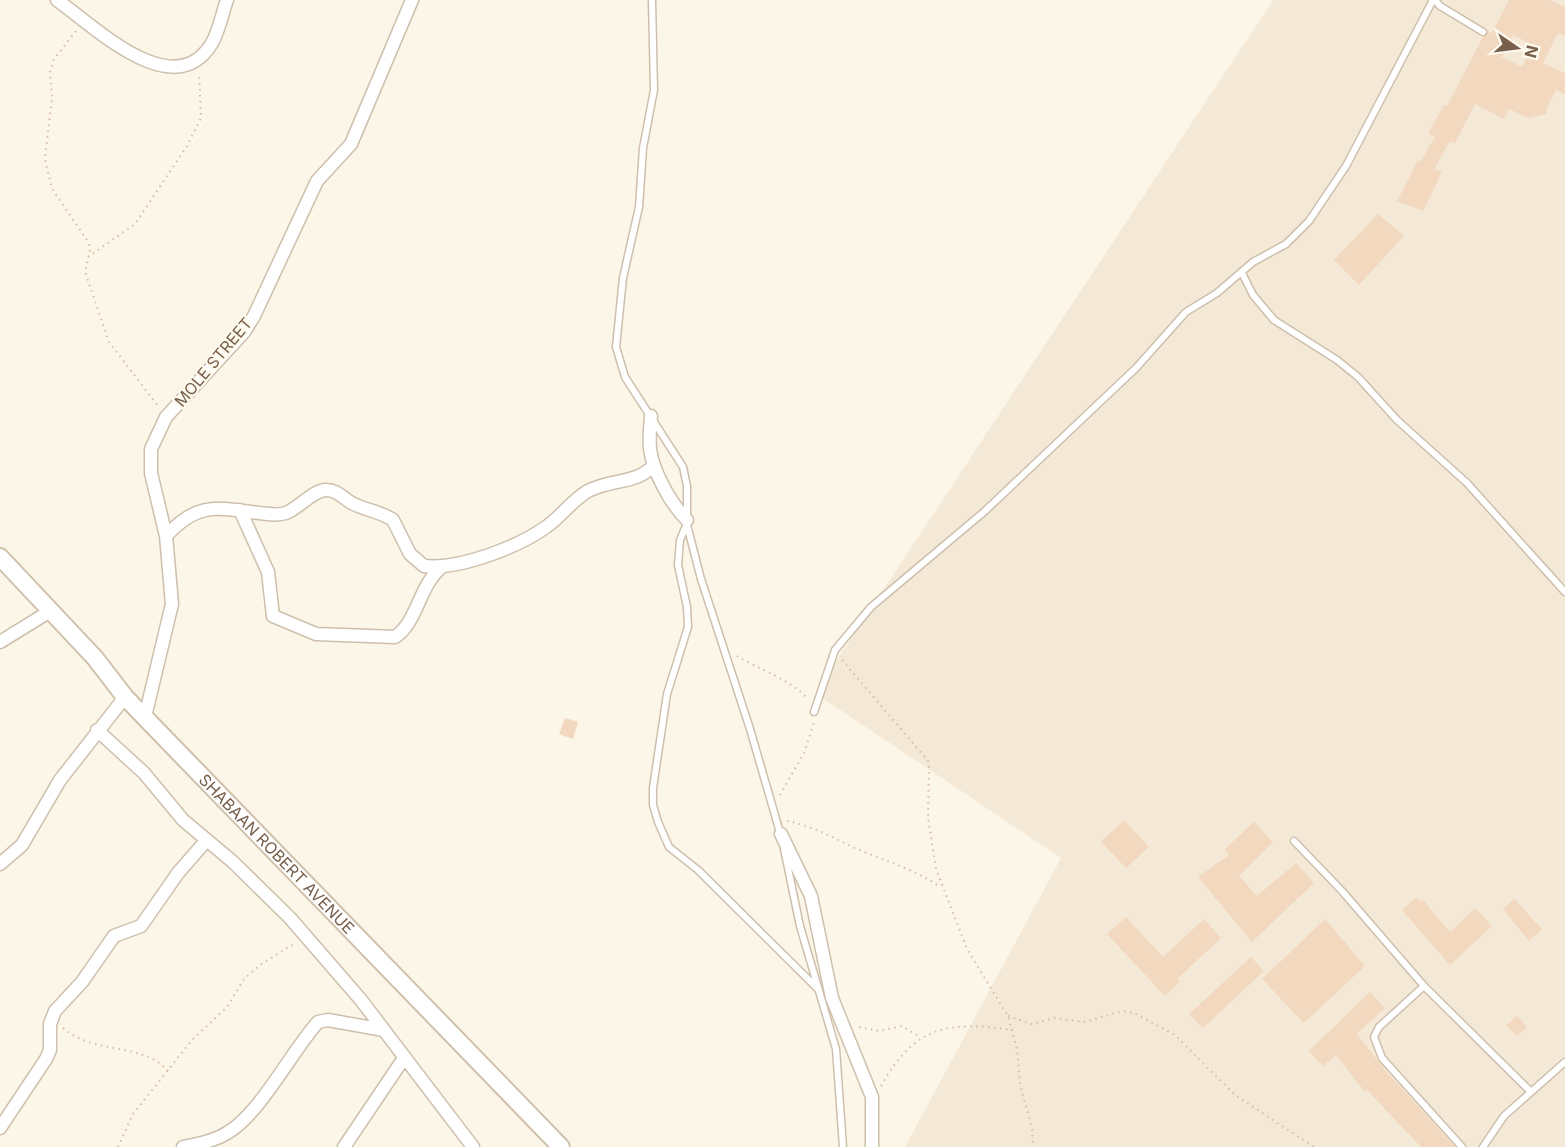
<svg xmlns="http://www.w3.org/2000/svg" width="1565" height="1147" font-family="Inter,sans-serif">
	<style>
		.residential { fill: #f4e9d6 }
		.building { fill: #f2d8bf; fill-rule: evenodd }
		.lines { fill: none; stroke-linecap: round; stroke-linejoin: round }
		.lane-casing { stroke: #cebfad; stroke-width: 9 }
		.street-casing { stroke: #cebfad; stroke-width: 15 }
		.secondary-casing { stroke: #d1c0ab; stroke-width: 20 }
		.path { stroke: #d7bca2; stroke-width: 2; stroke-dasharray: 1.5 4.5; stroke-linecap: butt }
		.lane { stroke: #fff; stroke-width: 6 }
		.street { stroke: #fff; stroke-width: 12 }
		.secondary { stroke: #fff; stroke-width: 16 }
		.labels { text-anchor: middle; stroke-width: 4.5; stroke-linejoin: round; paint-order: stroke }
		.street-label { font-size: 16px; fill: #775f4b; stroke: #fffaee }
	</style>
	<rect width="100%" height="100%" fill="#fcf6e8"/>
	<!-- residential -->
	<path class="residential" d="M1273,0H1565V1147H905L1061,858L815,693Z"/>
	<!-- building -->
	<path class="building" d="M1509,0H1550L1565,7V36L1558,33L1543,63L1565,73V94L1556,90L1546,109L1547,114L1528,118L1509,109L1504,119L1475,104L1455,143L1450,141L1434,169L1442,172L1423,211L1397,201L1418,160L1420,162L1435,137L1428,134L1444,105L1447,106L1483,37L1488,31L1492,33ZM1513,35L1533,45L1522,67L1502,57Z
		M1378,214L1404,236L1359,285L1334,260Z
		M565,718L578,722L573,739L559,734Z
		M1124,820L1149,847L1126,868L1101,842Z
		M1254,822L1273,842L1239,876L1257,896L1296,863L1314,883L1252,942L1198,877L1229,855L1224,850Z
		M1416,897L1420,901L1422,899L1450,932L1475,908L1492,926L1450,965L1402,910Z
		M1514,899L1542,929L1529,941L1503,909Z
		M1126,917L1163,957L1204,919L1221,938L1177,979L1180,982L1165,996L1107,934Z
		M1325,919L1365,966L1304,1023L1262,979Z
		M1251,957L1264,971L1203,1028L1189,1014Z
		M1370,992L1385,1008L1357,1034L1385,1070L1455,1147H1421L1367,1090L1365,1092L1336,1055L1323,1066L1309,1051Z
		M1517,1016L1527,1027L1517,1036L1506,1025Z"/>
	<g class="lines">
		<!-- lane casing -->
		<g class="lane-casing">
			<path id="lane" d="M652,0L654,90L643,148L639,207L623,278L616,347L625,377L683,467L687,486V525L701,579L750,729L781,836
				M1435,0L1440,6L1483,32
				M1242,273L1253,295L1274,320L1337,360L1358,377L1397,420L1467,483L1565,592
				M686,526L680,540L678,565L687,607L688,627L667,694L653,788V805L658,822L669,847L698,870L819,990
				M814,712L835,650L871,607L985,511L1136,368L1186,312L1217,293L1253,262L1286,244L1309,221L1346,166L1433,0
				M1294,841L1342,891L1424,986L1531,1092
				M784,849L800,926L836,1049L843,1147
				M1424,986L1379,1027L1374,1037L1382,1058L1462,1147
				M1483,1147L1504,1116L1565,1062"/>
		</g>
		<!-- street casing -->
		<g class="street-casing">
			<path id="street" d="M57,0C94,26 174,106 212,43C219,31 222,14 227,0
				M651,416C650,427 649,439 650,449C653,472 671,504 687,520
				M240,510L268,572L273,616L316,634L395,637C418,622 419,584 443,566
				M166,536C198,501 217,508 259,513C268,514 277,516 286,513C299,508 313,490 326,490C337,490 342,497 350,502C363,510 380,511 393,520L410,554L424,566C459,570 518,547 546,527C561,517 572,500 588,491C612,478 636,485 654,465
				M0,642L52,610
				M145,717L172,604L166,536L151,473V449L166,417L244,332L254,316L317,181L351,144L412,0
				M97,730L144,773L183,820L233,862L290,918L361,1000L473,1147
				M781,834L811,896L832,998L872,1097V1147
				M0,864L22,845L60,780L125,697
				M0,1128L46,1059L50,1050V1024L55,1011L82,982L114,936L141,926L178,873L205,842
				M183,1147C198,1144 214,1141 227,1133C260,1114 291,1052 318,1022L328,1020L384,1030
				M344,1147L404,1058"/>
		</g>
		<!-- secondary casing -->
		<g class="secondary-casing">
			<g id="secondary">
				<path id="s1" d="M0,557L95,658L125,697L561,1147"/>
			</g>
		</g>
		<!-- path -->
		<path class="path" d="M76,31L54,59L50,72L52,97L45,159L52,189L89,243L90,250L85,272L109,342L158,406
			M88,257L135,224L187,146L201,118L199,73
			M737,656C760,670 790,679 808,699
			M842,660L929,762L928,817L936,869L967,949L1008,1016L1017,1049L1020,1085L1032,1128L1033,1147
			M780,795L805,751L814,722
			M787,821C815,826 838,841 864,852C891,863 916,870 940,887
			M1008,1016L1032,1024L1055,1018L1085,1022L1122,1011L1134,1013L1175,1035L1235,1095L1314,1147
			M859,1027L880,1031L902,1026L920,1037
			M63,1028C96,1056 141,1041 168,1071
			M881,1086C915,1025 948,1021 1013,1030
			M118,1147L133,1114L192,1040L227,1007L244,979L260,965L294,944"/>
		<!-- lane -->
		<use href="#lane" class="lane"/>
		<!-- street -->
		<use href="#street" class="street"/>
		<!-- secondary -->
		<use href="#secondary" class="secondary"/>
	</g>
	<g class="labels">
		<!-- street labels -->
		<g class="street-label">
			<text transform="translate(213 362) rotate(-50)" y="6">MOLE STREET</text>
			<text dy="6" stroke="none"><textPath href="#s1" startOffset="406">SHABAAN ROBERT AVENUE</textPath></text>
		</g>
	</g>
	<!-- north arrow -->
	<g transform="translate(1517 48) rotate(104)" stroke="#fffaee" stroke-width="4.5" paint-order="stroke">
	<path d="M0-4.5L10 22L0 15L-10 22Z" fill="#775f4b"/>
	<text y="-9" font-size="16" font-weight="bold" text-anchor="middle" fill="#775f4b">N</text>
	</g>
</svg>
